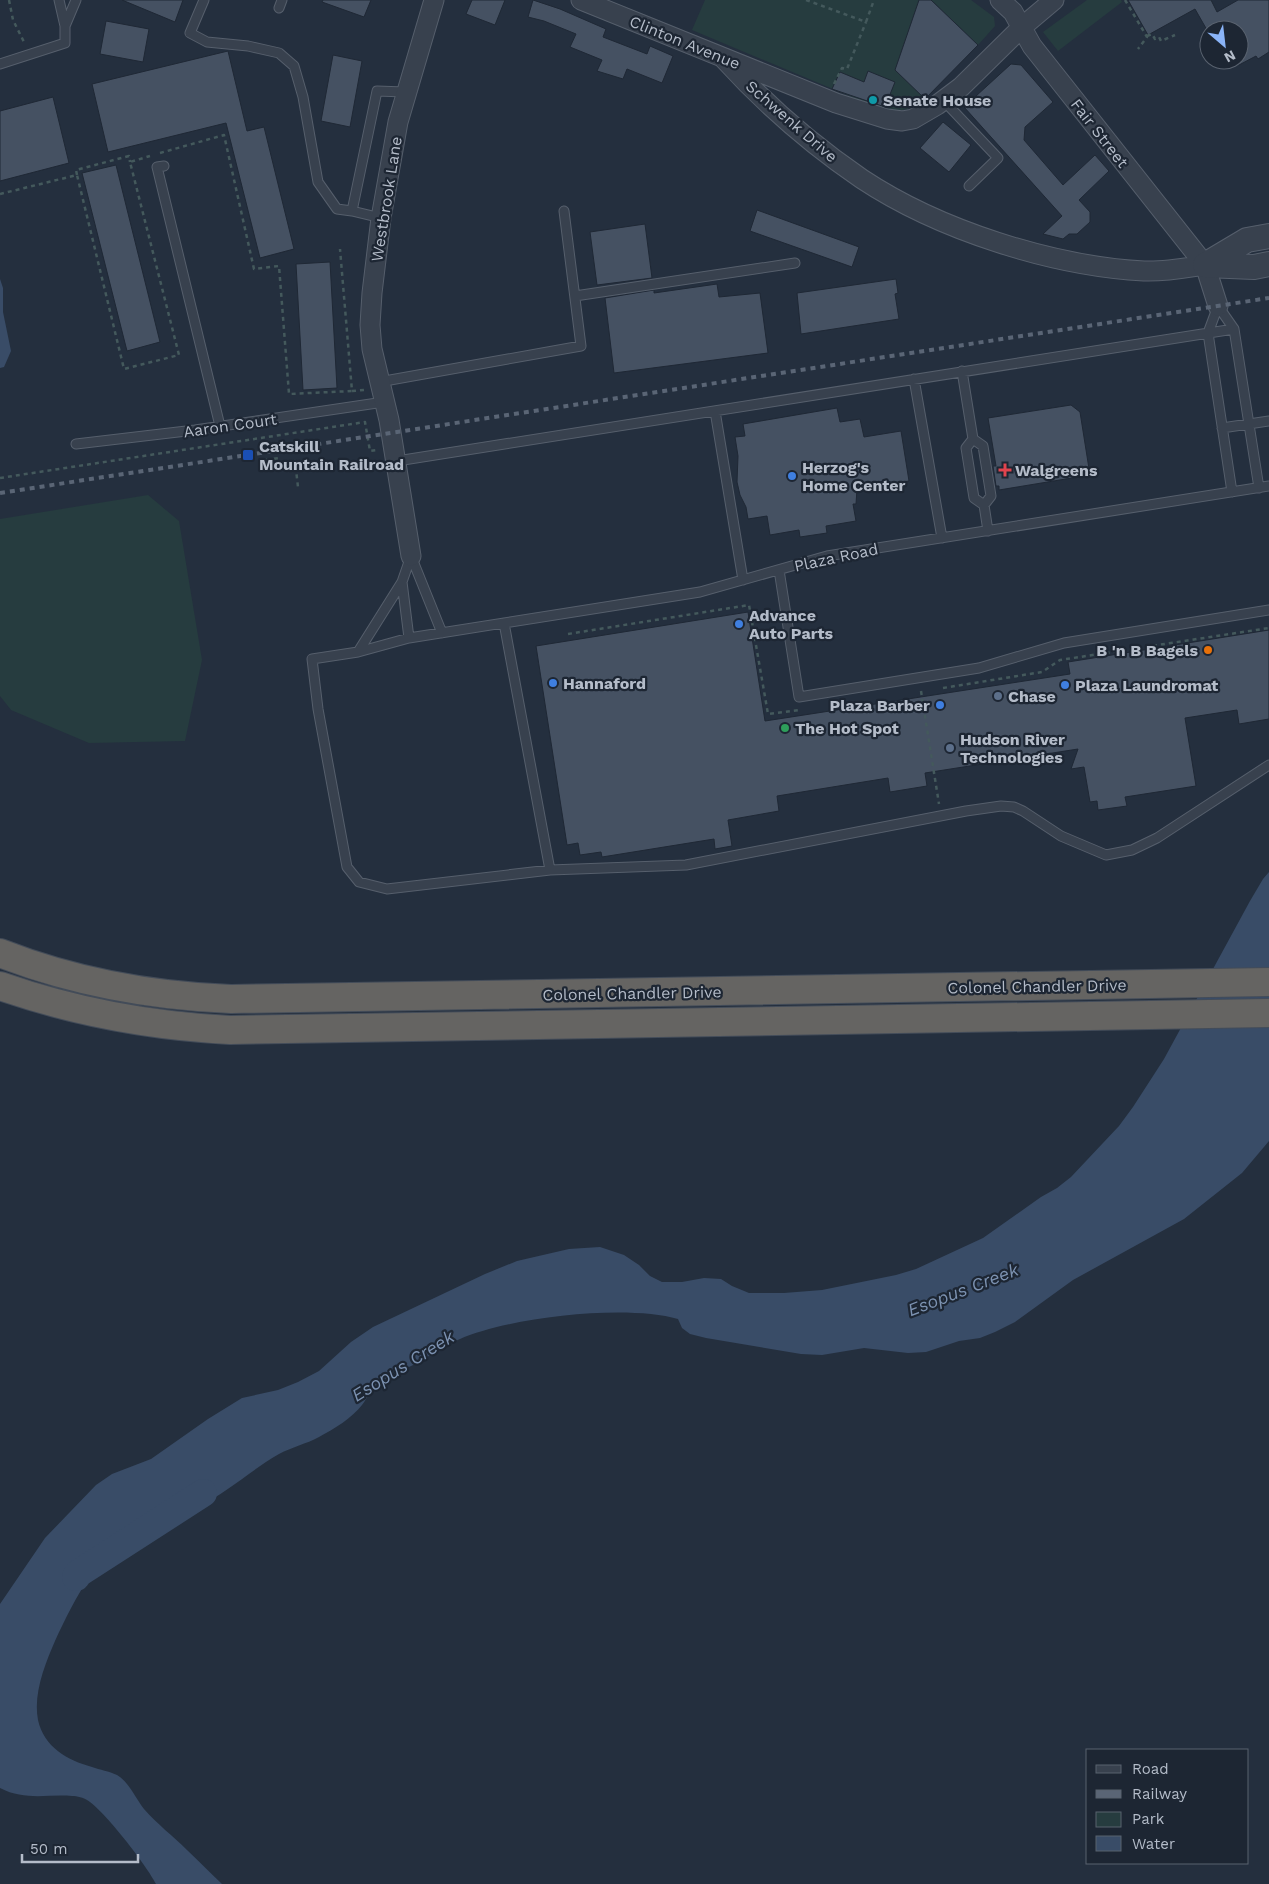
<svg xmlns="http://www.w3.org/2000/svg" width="1269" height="1884" font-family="'Work Sans',sans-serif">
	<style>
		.green { fill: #263c3f }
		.water { fill: #394c67 }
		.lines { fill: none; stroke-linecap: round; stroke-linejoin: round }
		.river { stroke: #394c67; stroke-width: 28 }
		.building { fill: #455162; stroke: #1f2835 }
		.service-casing { stroke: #565f6c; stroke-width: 11 }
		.minor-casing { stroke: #565f6c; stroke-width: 21 }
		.tertiary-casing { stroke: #565f6c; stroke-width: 26 }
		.trunk-casing { stroke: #434c59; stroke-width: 30 }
		.path { stroke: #44595c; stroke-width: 2.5; stroke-dasharray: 4 4; stroke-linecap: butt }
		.service { stroke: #38414e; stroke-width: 9 }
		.minor { stroke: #38414e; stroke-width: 19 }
		.tertiary { stroke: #38414e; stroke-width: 24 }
		.trunk { stroke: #656462; stroke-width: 28 }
		.rail { stroke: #5a6575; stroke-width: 4; stroke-dasharray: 5 5; stroke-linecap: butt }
		.culture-dot { fill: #0f9aa8; stroke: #1d2633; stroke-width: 2 }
		.transit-dot { fill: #1a4fb4; stroke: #1d2633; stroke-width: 2 }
		.health-dot { fill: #e0444e; stroke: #1d2633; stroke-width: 2 }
		.shop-dot { fill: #3f7fe0; stroke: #1d2633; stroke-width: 2 }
		.food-dot { fill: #e8710a; stroke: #1d2633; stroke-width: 2 }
		.service-dot { fill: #5c6f8a; stroke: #1d2633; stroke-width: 2 }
		.leisure-dot { fill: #2e9e5b; stroke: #1d2633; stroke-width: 2 }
		.labels { text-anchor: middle; stroke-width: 4.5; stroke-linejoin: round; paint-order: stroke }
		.street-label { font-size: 16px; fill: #b4bcc9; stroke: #1d2633 }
		.poi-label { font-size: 16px; font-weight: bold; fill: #b4bcc9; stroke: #1d2633; text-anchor: start }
		.water-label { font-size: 18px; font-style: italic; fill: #7c92b1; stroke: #1d2633 }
	</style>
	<rect width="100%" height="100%" fill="#242f3e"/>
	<!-- green -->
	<path class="green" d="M705,0H919L895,70L926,99C910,109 902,113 883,110L692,30Z
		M931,0H971L994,17L995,26L978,45Z
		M1087,0H1121L1122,2L1058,51L1043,32Z
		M148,495L179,521L202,660L185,741L89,743L11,710L0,696V519Z"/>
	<!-- water -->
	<path class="water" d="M0,279L3,288V312L11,351L4,367L0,368Z
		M1269,872V1141L1242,1173L1184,1219L1073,1280L1015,1322L995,1332L980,1338L959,1341L926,1352L908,1353L864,1348L822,1355L801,1354L706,1338L690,1334L682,1328L678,1319C626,1304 510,1317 460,1339C445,1345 431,1355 417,1363C405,1369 384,1378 374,1387C369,1392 367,1399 362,1405C352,1418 334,1429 319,1437C306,1444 292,1447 279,1454C251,1470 227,1493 197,1507C182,1513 165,1513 150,1520C102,1545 77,1594 55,1641C45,1664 33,1694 38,1720C44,1747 67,1760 92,1767C100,1770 109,1771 117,1775C129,1782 136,1799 144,1809C157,1824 173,1836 187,1850C199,1861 210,1873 222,1884H156C148,1867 103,1809 87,1800C84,1798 77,1796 72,1796C47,1794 25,1801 0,1788V1604L45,1538L96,1485L112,1474L151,1459L208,1419L242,1398L278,1390L298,1382L319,1371L351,1342L373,1327L485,1274L517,1261L569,1249L600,1247L624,1255L639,1265L650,1276L662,1282H682L704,1278L721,1279L732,1286L749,1293H784L822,1290L896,1275L916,1269L983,1238L1041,1197L1057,1188L1071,1177L1119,1126L1133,1107L1164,1059L1250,901L1263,879Z"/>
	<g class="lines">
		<!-- river -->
		<path class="river" d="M76,1577L79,1573L203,1493"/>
	</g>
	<!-- building -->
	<path class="building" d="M122,0H183L175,22Z
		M323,0H371L364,17L322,2Z
		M472,0H505L495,25L466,14Z
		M533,0L560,9L606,29L603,37L647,54L650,46L673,56L662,83L627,69L623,79L597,71L602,60L570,47L576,34L544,21L528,17Z
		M919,0H931L978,45L925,99L895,70Z
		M1128,0H1211L1217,12L1238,0H1269V52L1258,59L1256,56L1239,65V30H1207L1195,9L1148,35Z
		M106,21L149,29L143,62L100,54Z
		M228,51L247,131L264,127L294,249L260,258L226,123L108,152L92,84Z
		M333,55L362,61L350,127L321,121Z
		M1011,64L1021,65L1053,102L1025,127L1024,140L1063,185L1095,155L1109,171L1079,200L1090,212V222L1077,234H1069L1063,239L1043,234L1062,216L964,107Z
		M868,71L895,82L885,107L832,89L840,72L864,82Z
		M53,97L69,163L0,181V111Z
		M943,122L971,145L949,172L920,148Z
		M116,165L160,342L127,351L82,173Z
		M757,210L859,247L852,267L750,231Z
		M645,224L652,278L597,285L590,232Z
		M330,262L337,388L303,390L296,264Z
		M896,279L898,293L895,294L899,319L801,334L797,293Z
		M717,284L719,297L760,293L768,353L614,373L605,298L654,290V293Z
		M1071,405L1080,412L1090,475L999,490V486H996L993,466H996L988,418Z
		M837,408L840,422L860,419L864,437L901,431L909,481L857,489L856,504H853L856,521L826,526L827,533L800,537L799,530L770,535L767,516L748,519L746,507L740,495L737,482L738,456L735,437L745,436L743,424Z
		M748,612L765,721L1070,674L1068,662L1269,630V719L1239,724L1237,710L1185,718L1196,786L1125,797L1127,806L1098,810L1097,801L1090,802L1084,767L1071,769L1078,749L925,773L927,786L890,792L888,778L777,796L779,811L728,820L732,846L715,849L714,839L602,857L601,852L580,855L578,843L567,845L536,646Z"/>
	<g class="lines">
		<!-- service casing -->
		<g class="service-casing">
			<path id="service" d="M204,0L190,33L207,42L248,46L279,53L294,66L303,97L318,182L337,209L352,211
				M279,8L282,0
				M65,26L76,0
				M0,64L65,43V26L59,0
				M944,101L998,158L969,186
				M164,166L157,167L220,426
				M381,218L352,211L377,91L405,92
				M575,296L795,263
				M1218,306L1208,333L1232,492
				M1218,306L1234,329L1259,488
				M962,371L973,439L966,448L974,498L984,505L988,531
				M914,379L942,538
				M379,382L581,346L564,211
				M715,411L743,580
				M1222,428L1269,421
				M973,439L983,446L991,496L984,505
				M76,444L195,430L384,402
				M397,461L1234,329
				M1269,486L827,556L700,592L409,638L358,652L312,659L318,709L347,867L359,882L387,889L550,870L686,865L966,811L1001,806L1014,807L1023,811L1061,836L1106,855L1132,850L1157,838L1269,765
				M411,556L442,633
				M779,570L799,697L979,668L1064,643L1269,610
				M504,623L550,870
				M409,638L402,582L411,556
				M358,652L402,582"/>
		</g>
		<!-- minor casing -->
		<g class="minor-casing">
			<path id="minor" d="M581,0L836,103L887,119L902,121L913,119L937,105L961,87L1022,27L1054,0
				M1000,0L1013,12L1032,46L1205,265L1218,306
				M724,59C765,104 812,145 862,179C939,230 1052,266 1144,271C1164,272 1185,268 1205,265
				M411,556L389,420L372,349L370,325L372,293L381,218L398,122L434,0"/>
		</g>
		<!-- tertiary casing -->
		<g class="tertiary-casing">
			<path id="tertiary" d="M1205,265L1247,240L1269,236
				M1205,265L1254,267L1269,264"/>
		</g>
		<!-- trunk casing -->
		<g class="trunk-casing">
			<path id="trunk" d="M0,953C74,982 152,996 231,999L1269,982
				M0,986C75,1012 151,1026 230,1030L1269,1013"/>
		</g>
		<!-- path -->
		<path class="path" d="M9,0L13,20L25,44
			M806,0L866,22L874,0
			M1125,0L1147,37L1138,49
			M1147,36L1152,34L1155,39L1159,37L1161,41L1175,35
			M834,84L842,68L847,69L866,22
			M160,153L224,135L254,269L279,266L289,394L352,391L340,249
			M77,175L76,170L129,156L130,162
			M0,194L77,175L124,369L179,355L130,162L150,156
			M352,391L364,390
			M266,460L279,458L280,464L295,461L298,487
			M0,478L365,422L370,451L378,450
			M568,634L749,605L768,714L799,710
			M943,688L1042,672L1060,660L1269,628
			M921,691L939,804"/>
		<!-- service -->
		<use href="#service" class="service"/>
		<!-- minor -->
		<use href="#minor" class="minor"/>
		<!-- tertiary -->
		<use href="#tertiary" class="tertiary"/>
		<!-- trunk -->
		<use href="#trunk" class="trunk"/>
		<!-- rail -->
		<path class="rail" d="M0,493L1269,298"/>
	</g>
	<!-- markers -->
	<circle class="culture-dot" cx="873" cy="100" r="5"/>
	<rect class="transit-dot" x="242" y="449" width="12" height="12" rx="2.5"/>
	<path class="health-dot" d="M1002.5 462.5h5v5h5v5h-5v5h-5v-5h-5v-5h5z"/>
	<g class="shop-dot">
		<circle cx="792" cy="476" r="5"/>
		<circle cx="739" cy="624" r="5"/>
		<circle cx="553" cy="683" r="5"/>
		<circle cx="1065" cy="685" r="5"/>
		<circle cx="940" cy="705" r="5"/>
	</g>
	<circle class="food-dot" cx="1208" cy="650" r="5"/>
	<g class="service-dot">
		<circle cx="998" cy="696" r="5"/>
		<circle cx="950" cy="748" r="5"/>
	</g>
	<circle class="leisure-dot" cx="785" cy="728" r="5"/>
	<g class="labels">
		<!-- street labels -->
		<g class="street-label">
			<text transform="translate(685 42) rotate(22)" y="6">Clinton Avenue</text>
			<text transform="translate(792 121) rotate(41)" y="6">Schwenk Drive</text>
			<text transform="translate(1100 133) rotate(52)" y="6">Fair Street</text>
			<text transform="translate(386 199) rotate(-81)" y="6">Westbrook Lane</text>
			<text transform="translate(230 425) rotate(-8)" y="6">Aaron Court</text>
			<text transform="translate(836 557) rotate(-12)" y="6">Plaza Road</text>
			<text transform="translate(1037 986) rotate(-1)" y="6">Colonel Chandler Drive</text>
			<text transform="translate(632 993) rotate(-1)" y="6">Colonel Chandler Drive</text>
		</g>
		<!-- poi labels -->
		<g class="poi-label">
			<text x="883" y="106">Senate House</text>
			<text x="259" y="452">Catskill<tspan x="259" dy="18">Mountain Railroad</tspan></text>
			<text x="802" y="473">Herzog's<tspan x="802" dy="18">Home Center</tspan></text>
			<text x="1015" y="476">Walgreens</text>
			<text x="749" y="621">Advance<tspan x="749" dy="18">Auto Parts</tspan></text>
			<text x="1198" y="656" text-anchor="end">B 'n B Bagels</text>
			<text x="563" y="689">Hannaford</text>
			<text x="1075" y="691">Plaza Laundromat</text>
			<text x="1008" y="702">Chase</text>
			<text x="930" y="711" text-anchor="end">Plaza Barber</text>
			<text x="795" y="734">The Hot Spot</text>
			<text x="960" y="745">Hudson River<tspan x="960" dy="18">Technologies</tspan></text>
		</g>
		<!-- water labels -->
		<g class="water-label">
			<text transform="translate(963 1290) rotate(-21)" y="6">Esopus Creek</text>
			<text transform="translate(403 1366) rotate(-32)" y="6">Esopus Creek</text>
		</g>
	</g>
	<!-- legend -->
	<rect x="1086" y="1749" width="162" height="115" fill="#1d2633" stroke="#59626f"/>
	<rect x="1096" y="1765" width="25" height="8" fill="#38414e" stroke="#59626f"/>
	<text x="1132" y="1774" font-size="15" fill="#b4bcc9">Road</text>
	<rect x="1096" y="1790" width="25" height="8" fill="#5a6575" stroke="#59626f"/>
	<text x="1132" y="1799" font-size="15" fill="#b4bcc9">Railway</text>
	<rect x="1096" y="1812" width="25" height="15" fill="#263c3f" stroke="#59626f"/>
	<text x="1132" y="1824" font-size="15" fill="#b4bcc9">Park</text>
	<rect x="1096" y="1836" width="25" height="15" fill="#394c67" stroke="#59626f"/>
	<text x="1132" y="1849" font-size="15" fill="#b4bcc9">Water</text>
	<!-- north arrow -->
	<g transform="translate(1224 45) rotate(152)"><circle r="24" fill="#1d2633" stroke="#59626f"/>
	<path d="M0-4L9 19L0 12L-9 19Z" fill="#8ab4f8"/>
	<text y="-8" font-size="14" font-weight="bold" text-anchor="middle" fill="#b4bcc9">N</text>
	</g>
	<!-- scale -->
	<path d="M22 1854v8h116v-8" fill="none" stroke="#b4bcc9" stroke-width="2.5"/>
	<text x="30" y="1854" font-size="15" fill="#b4bcc9" stroke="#1d2633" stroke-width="4" paint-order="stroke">50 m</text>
</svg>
